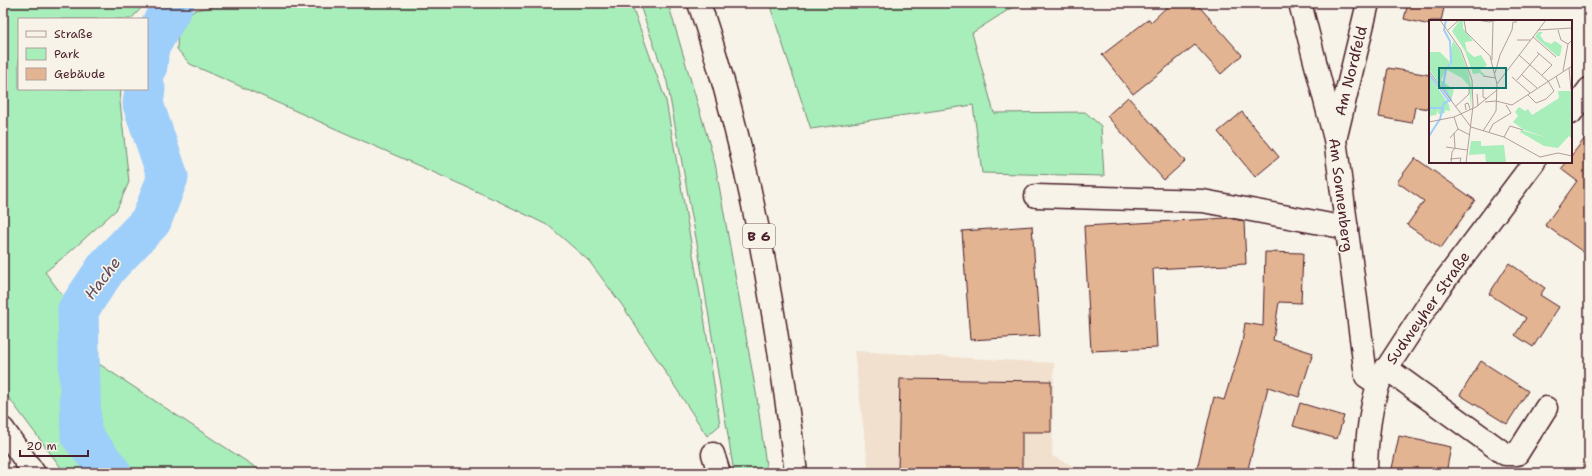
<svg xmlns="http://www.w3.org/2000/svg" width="1592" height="476" viewBox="0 0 1592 476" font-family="'Shantell Sans',sans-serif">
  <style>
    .built { fill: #f1e0ce }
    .green { fill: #a7eeba; stroke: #788672 }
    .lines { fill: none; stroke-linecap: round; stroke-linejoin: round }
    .river { stroke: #9ecefa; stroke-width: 41 }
    .building { fill: #e2b492; stroke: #4a1f2b }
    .minor-casing { stroke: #4a1f2b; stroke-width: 25 }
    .major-casing { stroke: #4a1f2b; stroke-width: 25 }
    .minor { stroke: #f7f3e8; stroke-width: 22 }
    .major { stroke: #f7f3e8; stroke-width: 22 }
    .labels { text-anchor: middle; stroke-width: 3.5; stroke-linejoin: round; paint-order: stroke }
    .shield { fill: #f7f3e8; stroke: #7e5f64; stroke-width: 1 }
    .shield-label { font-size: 14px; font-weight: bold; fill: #4a1f2b }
    .street-label { font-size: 15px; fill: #4a1f2b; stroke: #f7f3e8 }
    .water-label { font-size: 16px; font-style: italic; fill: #5f4b5f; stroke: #f7f3e8 }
    .inset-river { fill: none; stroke: #9ecefa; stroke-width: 2 }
    .inset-road { fill: none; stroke: #b29e9c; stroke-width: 1 }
    .view { fill: #0f766e; fill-opacity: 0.15; stroke: #0f766e; stroke-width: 2 }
    .inset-edge { fill: none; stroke: #4a1f2b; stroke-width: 2 }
  </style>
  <rect width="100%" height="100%" fill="#f7f3e8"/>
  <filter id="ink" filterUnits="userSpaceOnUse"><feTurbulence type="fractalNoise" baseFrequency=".025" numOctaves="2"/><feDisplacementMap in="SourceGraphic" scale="8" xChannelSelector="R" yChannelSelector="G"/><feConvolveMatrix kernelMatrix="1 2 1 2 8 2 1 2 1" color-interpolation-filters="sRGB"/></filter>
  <g filter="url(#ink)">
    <path class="built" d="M854,351L1054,363L1052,456L1088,473H869Z"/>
    <g class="green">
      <path d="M3,3H146L131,19H19V89H121L120,102L129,182L117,209L71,251L45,272L81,320L93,360L264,473H65L3,390Z"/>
      <path d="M234,3H631L666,101L704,317L720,425L707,436L622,305L589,261L549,226L498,201L190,64L177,49L178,25L195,10Z"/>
      <path d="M639,3H668L715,163L757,398L767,473H734L698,249L667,82Z"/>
      <path d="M769,3H1019L972,33L994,113L1085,112L1101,126L1104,176L982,173L973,105L811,129Z"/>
    </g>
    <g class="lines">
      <g class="river">
        <path d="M147,66L149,47L174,3"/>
        <path d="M111,473L81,435L78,310L107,267L151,221L168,177L143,104L145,89"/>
      </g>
    </g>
    <g class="building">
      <path d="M1171,3H1196L1242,55L1221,74L1195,45L1133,94L1102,55L1149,19L1151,22Z"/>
      <path d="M1408,3H1445L1441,21H1430V25L1404,19Z"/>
      <path d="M1388,68L1430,75V109L1415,107L1412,123L1379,117Z"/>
      <path d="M1128,97L1185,161L1164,180L1107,116Z"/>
      <path d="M1242,112L1279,157L1255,177L1218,132Z"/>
      <path d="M1589,133V256L1545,225L1577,181L1561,169L1567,162H1571V156Z"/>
      <path d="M1415,158L1475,200L1441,248L1407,225L1424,201L1397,182Z"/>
      <path d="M1228,218L1244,221L1246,264L1153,269L1157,348L1091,351L1084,226Z"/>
      <path d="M1032,226L1040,336L970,340L962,231Z"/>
      <path d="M1265,252L1303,253L1301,303L1279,302L1273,340L1313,353L1299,397L1268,387L1247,473H1196L1214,397L1224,400L1242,343L1245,323L1263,326Z"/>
      <path d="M1509,263L1545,288L1540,295L1559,307L1533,347L1515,335L1526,318L1489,294Z"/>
      <path d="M1481,361L1528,391L1507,424L1460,395Z"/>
      <path d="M900,379L1051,381V432H1022V473H919V471H898Z"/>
      <path d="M1300,403L1344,416L1337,439L1293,426Z"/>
      <path d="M1399,436L1451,447L1446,473H1391Z"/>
    </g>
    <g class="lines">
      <g class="minor-casing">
        <g id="minor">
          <path d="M1300,3L1335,139L1366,376L1378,384"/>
          <path d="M1571,113L1589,89"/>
          <path d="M1336,136L1368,3"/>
          <path d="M1036,196L1203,201L1347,228"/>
          <path d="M1386,368L1505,454H1517L1546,408"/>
          <path d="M3,429L34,473"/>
          <path d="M713,454L719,473"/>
          <path d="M1366,473C1366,444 1370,400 1383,374L1437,291L1534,162"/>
        </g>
      </g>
      <g class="major-casing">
        <path id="major" d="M699,3C750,155 776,314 796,473"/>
      </g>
      <use href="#minor" class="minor"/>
      <use href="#major" class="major"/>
    </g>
  </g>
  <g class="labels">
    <rect class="shield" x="743" y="224" width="32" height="24" rx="3"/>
    <g class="shield-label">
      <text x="759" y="241">B 6</text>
    </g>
    <g class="street-label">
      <text transform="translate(1351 71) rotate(-76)" y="5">Am Nordfeld</text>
      <text transform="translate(1341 195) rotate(83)" y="5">Am Sonnenberg</text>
      <text transform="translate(1428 308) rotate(-55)" y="5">Sudweyher Straße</text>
    </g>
    <g class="water-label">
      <text transform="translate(102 278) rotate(-53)" y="6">Hache</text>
    </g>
  </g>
  <g transform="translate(1429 20)">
    <rect width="143" height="143" fill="#f7f3e8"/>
    <path d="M31,0H34V8L44,21L36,22L38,31L45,37L52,35L58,45L51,50L57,56L52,55L51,53L44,54L36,31L23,11ZM16,10L31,30L40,55L43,71L42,88L40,66L33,58L18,50L23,44L21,34L24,21ZM109,12H114L111,15L115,21L122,24L126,21L133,26L131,36H128L106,17ZM0,32H11L21,42L12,60L25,70L22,80L0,49ZM0,55L20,85L21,91L16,90V93L9,94V90L7,95L0,96ZM129,71H143V119L140,116L129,128L115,126L91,112L92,110L119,118L95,110L84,102L89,96L86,92L90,87L96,91L99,89L103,95L130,78ZM42,121H52V126L75,125L77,143H57L56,134L40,135Z" fill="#a7eeba"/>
    <path class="inset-river" d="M0,54L20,81M0,88H14M0,116L11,99L15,83L22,80L14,66L17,50L22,43L21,21L15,10L17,0"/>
    <path class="inset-road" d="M11,0L32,30L43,60L44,86L37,143M35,0L37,12L61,36L68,64M48,0L60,2L69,0M19,10L30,0M109,10L143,8M129,10L132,20L139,24M104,17L127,37M88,20H101M108,32L123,45L113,55M90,35L119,61L125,71L117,79L107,83L99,75M63,40L64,2M140,48L142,70M0,51L42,107L75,117L111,137L129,133L143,136M134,51L139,24L143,20M66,53L71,35L83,10L84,2H88M93,55L108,68M54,56L67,58M127,56L131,68M83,57L101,73M88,60L110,34M54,68V77L58,79M48,74L49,86M56,82L67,81L83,85L143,46M26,87L40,74V67M37,90L36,84L39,83L41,89M0,102L25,97L47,87L68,70M29,109L41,115M54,111L67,91L68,64L117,0M60,112L64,104L82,93L77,85M75,117L81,106L94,110M21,118L29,109L25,97M17,127L38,130M21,139L32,138L31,142M22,143L23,132L26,128L25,113"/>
    <path class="view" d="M10,48H77V68H10Z"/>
    <rect width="143" height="143" class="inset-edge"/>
  </g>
  <rect width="1592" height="476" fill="none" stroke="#f7f3e8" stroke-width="16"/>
  <rect x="8" y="8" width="1576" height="460" fill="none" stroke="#4a1f2b" stroke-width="1.5" filter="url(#ink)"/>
  <rect x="18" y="18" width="130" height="72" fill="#f7f3e8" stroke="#b29e9c"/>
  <rect x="26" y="31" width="20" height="6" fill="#f7f3e8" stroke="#b29e9c"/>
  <text x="54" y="38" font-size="12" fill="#4a1f2b">Straße</text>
  <rect x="26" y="48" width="20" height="12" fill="#a7eeba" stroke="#b29e9c"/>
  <text x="54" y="58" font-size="12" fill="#4a1f2b">Park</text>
  <rect x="26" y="68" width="20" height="12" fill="#e2b492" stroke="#b29e9c"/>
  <text x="54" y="78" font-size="12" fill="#4a1f2b">Gebäude</text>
  <path d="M20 450v6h68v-6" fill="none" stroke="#4a1f2b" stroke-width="2"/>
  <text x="26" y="450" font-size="12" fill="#4a1f2b" stroke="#f7f3e8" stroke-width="3" paint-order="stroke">20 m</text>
</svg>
